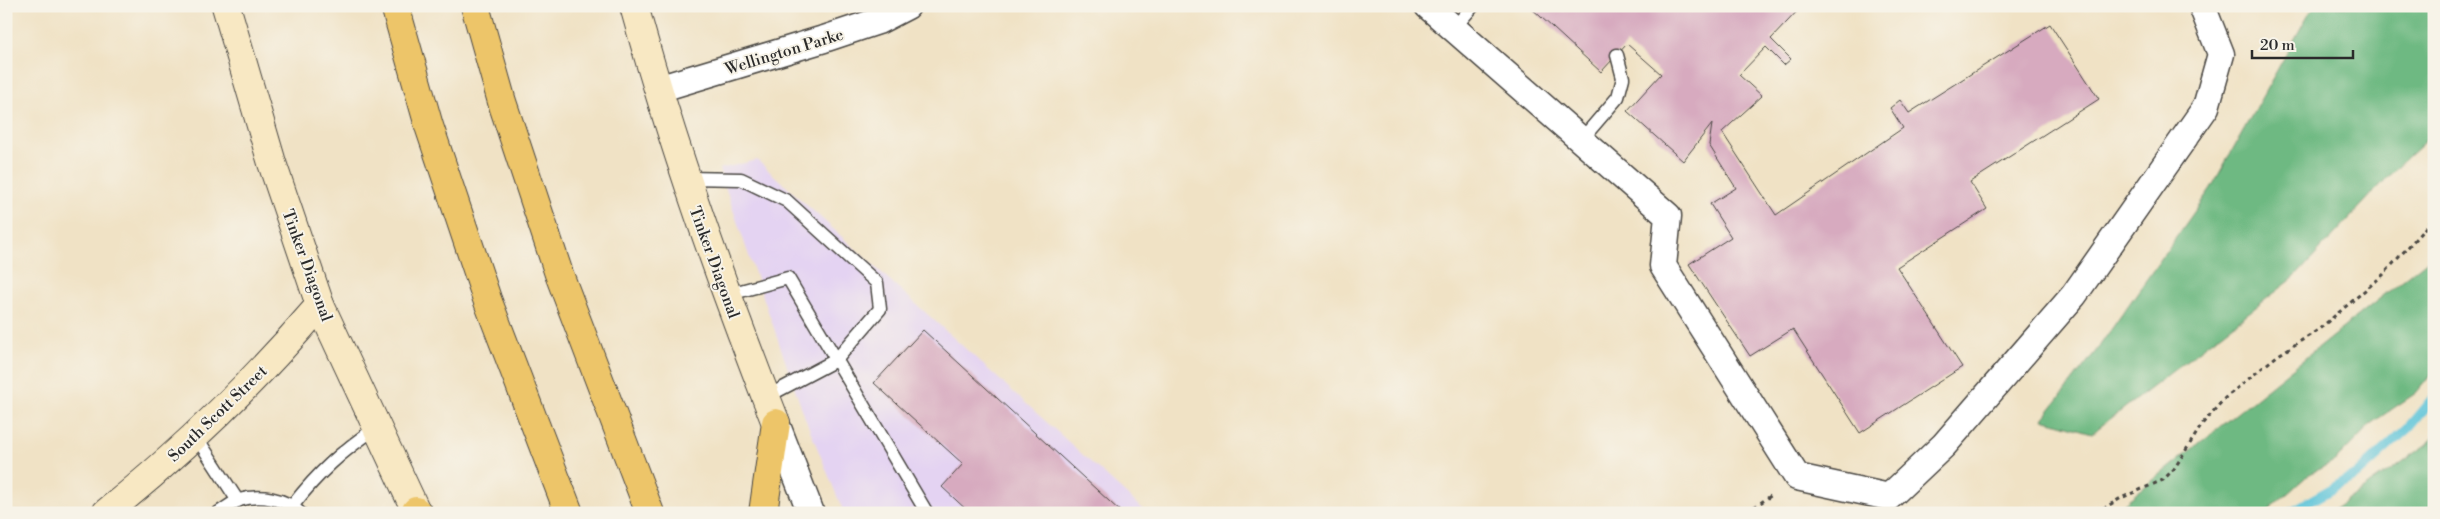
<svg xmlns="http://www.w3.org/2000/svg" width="2440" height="519" viewBox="0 0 2440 519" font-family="'Libre Bodoni',serif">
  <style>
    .built { fill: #e4d3f2 }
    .forest { fill: #6eb982; stroke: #4c7256 }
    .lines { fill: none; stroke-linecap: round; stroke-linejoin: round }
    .stream { stroke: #5dc4d9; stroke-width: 10 }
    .building { fill: #d7aabf }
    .lane-casing { stroke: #494642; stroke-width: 15 }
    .street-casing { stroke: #494642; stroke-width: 29 }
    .secondary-casing { stroke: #494642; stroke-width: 30 }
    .highway-casing { stroke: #494642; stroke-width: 30 }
    .path { stroke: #494642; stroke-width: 3; stroke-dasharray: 4 4; stroke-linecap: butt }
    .lane { stroke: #fff; stroke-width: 12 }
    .street { stroke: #fff; stroke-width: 26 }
    .secondary { stroke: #f8e8c3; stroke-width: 28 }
    .highway { stroke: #edc569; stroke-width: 28 }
    .labels { text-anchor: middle; stroke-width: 4; stroke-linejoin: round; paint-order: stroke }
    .street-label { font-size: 16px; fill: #2b2b2b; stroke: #f7f3e8 }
  </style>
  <rect width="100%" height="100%" fill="#f7f3e8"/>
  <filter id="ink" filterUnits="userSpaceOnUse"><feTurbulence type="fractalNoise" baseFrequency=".02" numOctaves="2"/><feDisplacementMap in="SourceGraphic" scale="10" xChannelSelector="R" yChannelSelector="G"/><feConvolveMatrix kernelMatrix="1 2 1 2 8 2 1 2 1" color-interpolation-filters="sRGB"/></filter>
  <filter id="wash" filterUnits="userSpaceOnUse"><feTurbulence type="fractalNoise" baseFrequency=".0096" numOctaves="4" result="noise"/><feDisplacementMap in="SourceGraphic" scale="20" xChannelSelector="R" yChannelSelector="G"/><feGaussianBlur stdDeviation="1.12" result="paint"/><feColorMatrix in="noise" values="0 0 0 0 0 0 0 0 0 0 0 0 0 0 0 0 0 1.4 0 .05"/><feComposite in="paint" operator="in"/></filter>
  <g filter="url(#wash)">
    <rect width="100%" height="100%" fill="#f0e2c5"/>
    <path class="built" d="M757,160L1147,513H844L805,418L719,169Z"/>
    <g class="forest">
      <path d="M2315,6H2434V133L2398,166L2295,277L2092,433L2043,419L2096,351L2211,188L2308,15Z"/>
      <path d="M2434,255V371L2416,393L2373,422L2336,460L2308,475L2266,513H2112Z"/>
      <path d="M2434,435V504L2424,513H2329L2428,444Z"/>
    </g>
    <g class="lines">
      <path class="stream" d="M2289,513L2356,475L2408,428L2434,397"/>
    </g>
    <g id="blocks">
      <g class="building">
        <path d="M1529,6H1802L1771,39L1791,59L1784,65L1766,47L1739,75L1762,96L1722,132L1776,215L1903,128L1890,108L1900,100L1909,113L2050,24L2099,99L1970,182L1987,209L1897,267L1962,367L1860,433L1793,329L1750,356L1689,264L1731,237L1710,204L1736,188L1709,145L1712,124L1683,161L1627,111L1661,74L1627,44L1601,72Z"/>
        <path d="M923,330L1122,513H970L942,487L963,464L874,383Z"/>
      </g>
    </g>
  </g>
  <g filter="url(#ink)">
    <use href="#blocks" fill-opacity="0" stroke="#494642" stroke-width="1"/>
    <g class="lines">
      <g class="lane-casing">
        <g id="lane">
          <path d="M1454,28L1473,6"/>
          <path d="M1582,139L1618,97L1623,78L1617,55"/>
          <path d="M686,178L741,179L787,201L877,283L880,309L836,360L766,397"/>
          <path d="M726,295L788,278L927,513"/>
          <path d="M195,435L238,501"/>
          <path d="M293,505C318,473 342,451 376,428"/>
          <path d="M218,513C225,509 232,503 239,500C260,494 285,498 300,513"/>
        </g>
      </g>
      <g class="street-casing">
        <g id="street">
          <path d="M1428,6L1668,216L1663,266L1797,477L1889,497L1944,445L2074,295L2206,107L2221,54L2202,6"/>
          <path d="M658,89L824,39L878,21L907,6"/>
          <path d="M776,423L811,513"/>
        </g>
      </g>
      <g class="secondary-casing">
        <g id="secondary">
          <path d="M226,6L272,163L320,305L416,511"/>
          <path d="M634,6C673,148 722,286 776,423"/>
          <path d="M106,513C184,450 255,381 320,305"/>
        </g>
      </g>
      <g class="highway-casing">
        <g id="highway">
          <path d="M395,6L429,126L487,299L569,513"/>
          <path d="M475,6L502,102L559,274L650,513"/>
          <path d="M416,511L418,513"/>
          <path d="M763,513L776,423"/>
        </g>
      </g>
      <g class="path">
        <path d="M1751,513L1750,510L1772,495"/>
        <path d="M2096,513L2121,498L2163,480L2174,469L2203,423L2225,398L2277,356L2318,330L2383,275L2434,218"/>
      </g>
      <use href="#lane" class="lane"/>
      <use href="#street" class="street"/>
      <use href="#secondary" class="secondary"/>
      <use href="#highway" class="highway"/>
    </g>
  </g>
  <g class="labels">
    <g class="street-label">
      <text transform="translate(784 51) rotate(-17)" y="6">Wellington Parke</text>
      <text transform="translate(715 262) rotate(70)" y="6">Tinker Diagonal</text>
      <text transform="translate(308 265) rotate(70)" y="6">Tinker Diagonal</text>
      <text transform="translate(217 413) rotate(-44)" y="6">South Scott Street</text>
    </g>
  </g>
  <rect width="2440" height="519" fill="none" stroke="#f7f3e8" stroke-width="25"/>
  <path d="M2252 50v8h101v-8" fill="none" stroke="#2b2b2b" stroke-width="2.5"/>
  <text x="2260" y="50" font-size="15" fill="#2b2b2b" stroke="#f7f3e8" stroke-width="4" paint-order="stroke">20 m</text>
</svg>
